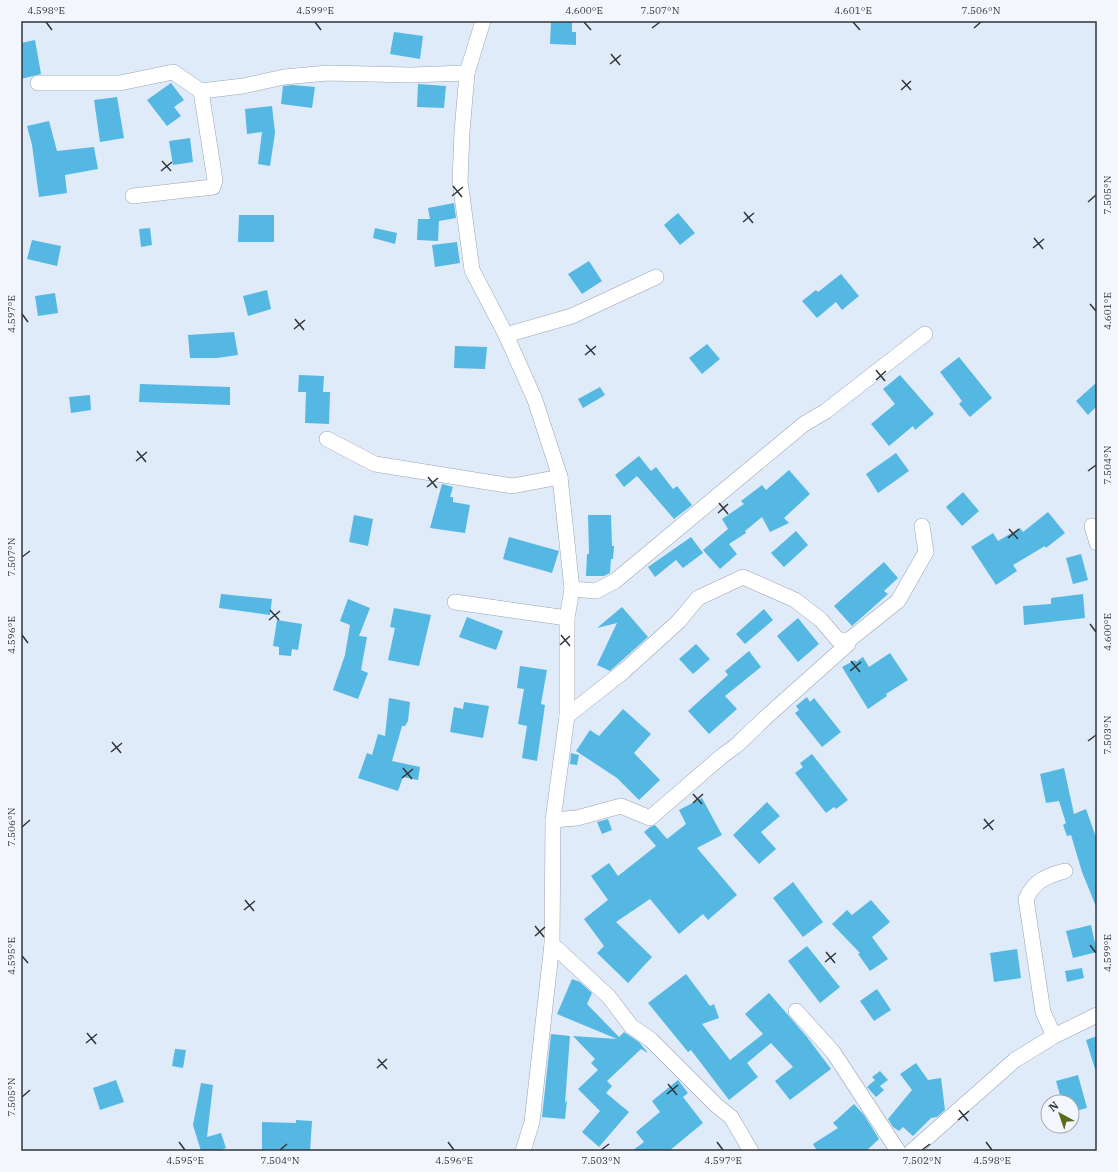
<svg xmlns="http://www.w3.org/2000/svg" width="1118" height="1172" viewBox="0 0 1118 1172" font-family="'IBM Plex Serif',serif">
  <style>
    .building { fill: #54b8e3 }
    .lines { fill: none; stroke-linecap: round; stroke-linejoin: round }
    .street-casing { stroke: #9aa4b1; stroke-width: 16 }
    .street { stroke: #fff; stroke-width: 15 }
    .ticks { fill: none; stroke: #31353b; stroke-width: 1.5 }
    .neatline { fill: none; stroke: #31353b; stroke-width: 1.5 }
    .ticks-label { font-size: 10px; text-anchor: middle; fill: #31353b }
  </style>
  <rect width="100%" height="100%" fill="#e0ebf9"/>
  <g class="building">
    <path d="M551,21H572V32H576V45L550,44Z"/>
    <path d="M394,32L423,36L420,59L390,54Z"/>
    <path d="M35,40L41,74L21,79V43Z"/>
    <path d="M171,83L184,100L174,107L181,116L167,126L147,100Z"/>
    <path d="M418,84L446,86L444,108L417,107Z"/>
    <path d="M293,85L315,87L312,108L281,104L283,86Z"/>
    <path d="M117,97L124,138L100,142L94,100Z"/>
    <path d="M272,106L275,133L270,166L258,164L262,132L247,134L245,109Z"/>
    <path d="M49,121L57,151L94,147L98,169L65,175L67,193L39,197L32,145L27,126Z"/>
    <path d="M190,138L193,162L173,165L169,141Z"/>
    <path d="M454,203L456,218L439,221L438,241L417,240L418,219H430L428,208Z"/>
    <path d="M678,213L695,233L680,245L664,225Z"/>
    <path d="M239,215H274V242H238Z"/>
    <path d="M150,228L152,245L141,247L139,229Z"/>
    <path d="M375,228L397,233L395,244L373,238Z"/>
    <path d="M32,240L61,246L57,266L27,259Z"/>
    <path d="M457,242L460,263L435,267L432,245Z"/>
    <path d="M589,261L602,281L582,294L568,274Z"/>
    <path d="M841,274L859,296L842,310L836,302L817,318L802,301L816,290L818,292Z"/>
    <path d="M267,290L271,309L248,316L243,296Z"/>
    <path d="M55,293L58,313L38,316L35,296Z"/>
    <path d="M234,332L238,355L217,358H190L188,335Z"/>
    <path d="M707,344L720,359L702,374L689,358Z"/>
    <path d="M455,346L487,347L485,369L454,368Z"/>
    <path d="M959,357L992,398L970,417L959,404L962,401L940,372Z"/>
    <path d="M299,375L324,376L323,392H330L329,424L305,423L306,392H298Z"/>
    <path d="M900,375L934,414L915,430L913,426L889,446L871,424L895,404L883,389Z"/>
    <path d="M1097,382V406L1088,415L1076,401Z"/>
    <path d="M140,384L230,387V405L139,402Z"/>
    <path d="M600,387L605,395L583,408L578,399Z"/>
    <path d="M90,395L91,410L71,413L69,397Z"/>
    <path d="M896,453L909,471L878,493L866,474Z"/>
    <path d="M639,456L651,471L656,467L673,489L677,486L692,505L674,519L637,476L624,487L615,475Z"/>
    <path d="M789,470L810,494L784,518L789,523L770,532L762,517L745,531L746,533L729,544L737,554L720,569L703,550L728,529L722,519L744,504L741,501L762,485L766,490Z"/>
    <path d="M442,484L453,487L450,497H453V502L470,505L465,533L430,528Z"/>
    <path d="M963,492L979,511L962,526L946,507Z"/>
    <path d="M1048,512L1065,533L1046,548L1045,546L1013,565L1017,571L996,585L971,547L993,533L998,541L1020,528L1023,532Z"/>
    <path d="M354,515L373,519L368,546L349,542Z"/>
    <path d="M588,515H611L612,546H614L613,559H611L610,573L604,576H586L587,554H589Z"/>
    <path d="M796,531L808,545L784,567L771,553Z"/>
    <path d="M509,537L559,551L552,573L503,559Z"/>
    <path d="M691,537L703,553L683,568L676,560L655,577L648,567Z"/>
    <path d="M1081,554L1088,580L1073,584L1066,558Z"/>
    <path d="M884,562L898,578L884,591L888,594L852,626L834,606Z"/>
    <path d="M221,594L272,599L270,615L219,608Z"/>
    <path d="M1083,594L1085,618L1024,625L1023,606L1051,604V598Z"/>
    <path d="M348,599L370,608L359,636L367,637L361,670L368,673L358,699L333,690L345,655L350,625L340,621Z"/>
    <path d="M622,607L648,637L610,671L597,665L617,623L597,628Z"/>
    <path d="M394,608L431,615L419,666L388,660L395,628L390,627Z"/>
    <path d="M764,609L773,620L745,644L736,634Z"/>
    <path d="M467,617L503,631L496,650L459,637Z"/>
    <path d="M798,618L819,644L798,662L777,636Z"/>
    <path d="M277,620L302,624L298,650L292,649L291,656L279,655V647L273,646Z"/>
    <path d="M696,644L710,659L693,674L679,659Z"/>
    <path d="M749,651L761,667L725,696L737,709L709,734L688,711L728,675L725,671Z"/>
    <path d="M890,653L908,680L886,694L887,696L868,709L842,667L855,660L856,662L863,657L869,667Z"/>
    <path d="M520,666L547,670L541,704L545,705L537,761L522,758L527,726L518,724L524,689L517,688Z"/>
    <path d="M807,697L810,702L814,698L841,732L822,747L795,713L799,710L796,706Z"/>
    <path d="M389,698L410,702L408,721L405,726H402L392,761L420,767L418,780L403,777L398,791L358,778L367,753L372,755L378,734L385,736Z"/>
    <path d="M464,702L489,706L483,738L450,732L454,707L463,709Z"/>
    <path d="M623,709L651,734L634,753L660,780L639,800L617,778L576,751L590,730L599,736Z"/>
    <path d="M571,753L579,755L577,765L570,764Z"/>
    <path d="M812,754L848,800L836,809L834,807L826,813L795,773L803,767L800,763Z"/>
    <path d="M1064,768L1074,814L1086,809L1097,840V909L1082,872L1071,835L1067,836L1063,825L1066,823L1059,801L1046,803L1040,774Z"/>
    <path d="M702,798L722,835L697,848L737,895L708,920L703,914L679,934L650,899L616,922L652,957L628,983L597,953L604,946L584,919L608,900L591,876L609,863L618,876L656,846L644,832L650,827L655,825L667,839L686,824L679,810Z"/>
    <path d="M767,802L780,816L761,832L776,849L759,864L733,835Z"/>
    <path d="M608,819L612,830L602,834L597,822Z"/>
    <path d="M793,882L823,922L803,937L773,898Z"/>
    <path d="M871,900L890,922L872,937L888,959L870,971L858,954L860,953L832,924L847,910L852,915Z"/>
    <path d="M1091,925L1097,952L1073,958L1066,931Z"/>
    <path d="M807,946L840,987L820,1003L788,961Z"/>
    <path d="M1017,949L1021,978L994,982L990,953Z"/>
    <path d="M1082,968L1084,978L1067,982L1065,971Z"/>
    <path d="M686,974L710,1006L714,1004L719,1018L702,1024L730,1060L763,1034L745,1014L769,993L807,1037L831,1069L790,1100L775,1081L793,1067L771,1043L747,1063L758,1077L729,1100L691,1050L688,1052L648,1003Z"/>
    <path d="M572,979L580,982L592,993L587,1004L619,1037L624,1032L639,1042L648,1053L641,1049L607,1081L612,1086L606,1093L629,1112L599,1147L582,1132L600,1111L578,1089L598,1070L591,1063L595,1059L573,1036L617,1039L557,1014Z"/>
    <path d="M877,989L891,1010L874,1021L860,1001Z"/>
    <path d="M551,1034L570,1036L565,1103L567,1100L565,1119L542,1117Z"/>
    <path d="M1097,1036V1069H1095L1086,1040Z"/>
    <path d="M175,1049L186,1050L183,1068L172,1066Z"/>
    <path d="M916,1063L928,1080L941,1078L945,1110L937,1117L931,1118L913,1136L903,1127L899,1131L893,1127L888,1119L912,1090L900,1074Z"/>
    <path d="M880,1071L888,1080L880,1086L884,1090L876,1097L867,1087L875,1080L872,1077Z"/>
    <path d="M1078,1075L1087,1108L1072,1112V1102H1062L1056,1081Z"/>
    <path d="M116,1080L124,1102L100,1110L93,1088Z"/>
    <path d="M678,1080L688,1093L683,1097L703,1123L669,1151H632L644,1142L636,1132L660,1112L652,1101Z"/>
    <path d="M201,1083L213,1085L207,1137L221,1133L226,1148L218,1151H201L193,1125Z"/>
    <path d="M854,1104L864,1115L879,1139L866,1151H817L813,1144L838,1128L833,1123Z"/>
    <path d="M296,1120L312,1121L310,1151H262V1122L296,1123Z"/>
  </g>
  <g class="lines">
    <g class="street-casing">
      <g id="street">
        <path d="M483,21L467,73L462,132L460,181L472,270L506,335L535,400L560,477L572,589L567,618V716L553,820L552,944L532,1122L523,1151"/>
        <path d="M38,83H120L173,72L201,91L215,180L213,187L133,196"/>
        <path d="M201,91L243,86L284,77L328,73L410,75L467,73"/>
        <path d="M506,335L572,316L656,277"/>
        <path d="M327,439L375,464L512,486L560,477"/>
        <path d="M1092,526L1097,543"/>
        <path d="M572,589L596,591L615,581L804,424L826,411L925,334"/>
        <path d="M455,602L567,618"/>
        <path d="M567,716L624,671L679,621L698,598L743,577L795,600L821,620L838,640H849L898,601L926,552L922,526"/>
        <path d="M553,820L577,818L621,806L650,818L722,756L737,745L765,718L848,644L849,640"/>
        <path d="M552,944L609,997L631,1026L651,1040L716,1105L731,1117L751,1151"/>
        <path d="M796,1011L833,1052L898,1151"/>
        <path d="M1054,1036L1043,1012L1026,899C1034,881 1046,876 1065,871"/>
        <path d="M912,1151L1015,1060L1054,1036L1097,1015"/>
      </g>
    </g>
    <use href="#street" class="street"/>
  </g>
  <path class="ticks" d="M46,22L52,30M315,22L321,30M584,22L591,30M853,22L860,30M652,28L660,22M974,28L981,22M611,54L620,65M610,64L621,55M902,80L911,90M901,90L911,81M162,161L171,171M161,171L172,162M453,186L462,197M452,196L463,187M1088,202L1096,195M744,212L753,223M743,222L754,213M1034,238L1043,249M1033,248L1044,239M1090,304L1096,311M22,314L28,322M295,319L304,330M294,329L305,320M586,345L595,355M585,355L596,346M876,370L885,381M876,380L886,371M137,451L146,462M136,461L147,452M1088,471L1096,465M428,477L437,488M427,487L438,478M719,503L728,514M718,513L728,504M1009,529L1018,539M1008,538L1019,529M22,557L30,551M270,610L279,620M269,620L280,611M1090,624L1096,632M22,635L28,643M561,635L570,646M560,645L570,636M851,661L860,672M850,671L861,662M1088,741L1096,735M112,742L121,753M111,752L122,743M403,768L412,779M402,778L413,769M693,794L702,804M693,803L703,794M984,819L993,830M22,827L30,820M983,829L994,820M245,900L254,911M244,910L255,901M535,926L544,937M535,936L545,927M1090,945L1096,953M826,952L835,963M22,956L28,963M825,962L836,953M87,1033L96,1044M86,1043L97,1034M378,1059L387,1069M377,1068L387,1059M668,1084L677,1095M667,1094L678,1085M22,1097L30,1090M959,1110L968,1121M958,1120L969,1111M179,1142L185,1150M448,1142L454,1150M717,1142L723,1150M986,1142L992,1150M280,1150L287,1144M601,1150L609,1144M922,1150L930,1144"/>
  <rect width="1118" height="1172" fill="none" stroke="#f3f7fd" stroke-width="44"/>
  <g transform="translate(1060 1114) rotate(320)"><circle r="19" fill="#f3f7fd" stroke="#a5a9af"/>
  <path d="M0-3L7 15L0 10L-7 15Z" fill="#596c1a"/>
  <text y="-6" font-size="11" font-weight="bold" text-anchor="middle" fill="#31353b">N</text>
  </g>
  <rect x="22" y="22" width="1074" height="1128" class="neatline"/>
  <g class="ticks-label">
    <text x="46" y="14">4.598°E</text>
    <text x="315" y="14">4.599°E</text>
    <text x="584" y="14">4.600°E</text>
    <text x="660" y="14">7.507°N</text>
    <text x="853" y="14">4.601°E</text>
    <text x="981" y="14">7.506°N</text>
    <text transform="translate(1107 195) rotate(-90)" y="4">7.505°N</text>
    <text transform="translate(1107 311) rotate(-90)" y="4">4.601°E</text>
    <text transform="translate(11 314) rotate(-90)" y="4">4.597°E</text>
    <text transform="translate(1107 465) rotate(-90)" y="4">7.504°N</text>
    <text transform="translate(11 557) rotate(-90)" y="4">7.507°N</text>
    <text transform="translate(1107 632) rotate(-90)" y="4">4.600°E</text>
    <text transform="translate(11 635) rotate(-90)" y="4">4.596°E</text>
    <text transform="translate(1107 735) rotate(-90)" y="4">7.503°N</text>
    <text transform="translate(11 827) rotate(-90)" y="4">7.506°N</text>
    <text transform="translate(1107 953) rotate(-90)" y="4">4.599°E</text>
    <text transform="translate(11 956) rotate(-90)" y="4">4.595°E</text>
    <text transform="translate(11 1097) rotate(-90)" y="4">7.505°N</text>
    <text x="185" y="1164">4.595°E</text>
    <text x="280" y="1164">7.504°N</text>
    <text x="454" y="1164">4.596°E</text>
    <text x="601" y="1164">7.503°N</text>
    <text x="723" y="1164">4.597°E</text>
    <text x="922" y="1164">7.502°N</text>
    <text x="992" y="1164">4.598°E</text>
  </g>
</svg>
